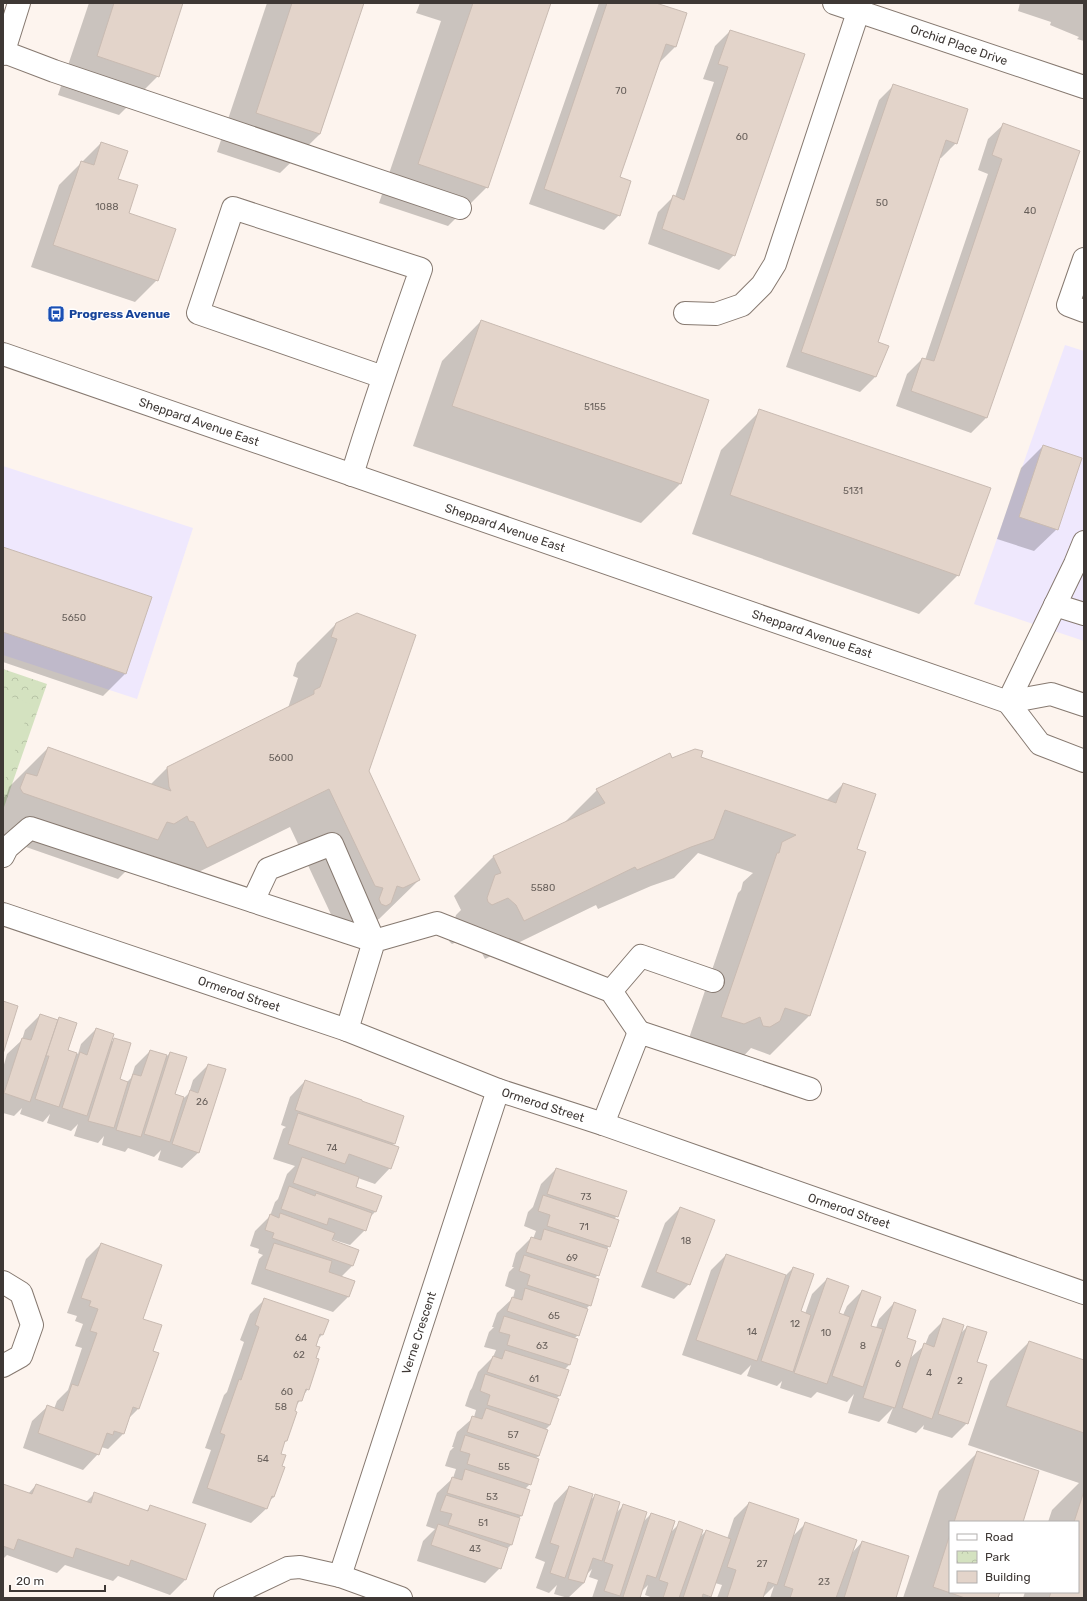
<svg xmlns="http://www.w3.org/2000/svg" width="1087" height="1601" viewBox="0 0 1087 1601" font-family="Rubik,sans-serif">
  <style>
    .commercial { fill: #efe8fd }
    .park { fill: url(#park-crowns) }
    .garden { fill: #d4e2c0 }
    .shadow { fill: #0003 }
    .building { fill: #e3d4ca; stroke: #c9bbb2 }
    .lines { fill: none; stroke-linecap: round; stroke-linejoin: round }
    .minor-casing { stroke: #867970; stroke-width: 24 }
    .major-casing { stroke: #867970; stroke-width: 24 }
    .minor { stroke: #fff; stroke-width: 22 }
    .major { stroke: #fff; stroke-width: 22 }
    .labels { text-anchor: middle; stroke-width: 3; stroke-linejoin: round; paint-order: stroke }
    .number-label { font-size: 10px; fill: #675f5a }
    .street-label { font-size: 12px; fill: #3e3835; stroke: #fff }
    .transit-label { font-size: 12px; font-weight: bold; fill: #164399; stroke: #fff; text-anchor: start }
  </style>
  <defs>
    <pattern id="park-crowns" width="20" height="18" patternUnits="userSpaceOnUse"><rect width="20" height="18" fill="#d4e2c0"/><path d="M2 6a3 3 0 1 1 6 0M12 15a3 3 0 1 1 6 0" fill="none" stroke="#b7c3a6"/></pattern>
  </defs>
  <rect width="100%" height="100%" fill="#fdf4ee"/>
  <g class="commercial">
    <path d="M1065,345L1084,351V641L974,604Z"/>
    <path d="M3,466L193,528L137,699L3,655Z"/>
  </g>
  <path class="park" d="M3,669L47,684L3,810Z"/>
  <path class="garden" d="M3,694L31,704L3,786Z"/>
  <g class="shadow">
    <path d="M89,3H182L158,76L119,115L58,95Z"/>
    <path d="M267,3H363L320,134L280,173L217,152Z"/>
    <path d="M420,3H549L487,187L448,226L379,203L441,21L416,13Z"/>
    <path d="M599,3H653L676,46L660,62L659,61L619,178V215L604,230L529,204Z"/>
    <path d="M1020,3H1084V41L1077,39L1079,37L1050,25L1051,22L1018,11Z"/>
    <path d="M730,31L734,255L719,270L648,244L658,212L673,197H675L714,82L703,79L715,46Z"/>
    <path d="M894,85L956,143L941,158H939L877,343L887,346L875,377L860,392L786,367L879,100Z"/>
    <path d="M1004,124L1078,151L986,418L971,433L896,406L907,374L922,359L925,360L988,174L978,170L988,139Z"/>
    <path d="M101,143L117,179L127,214L157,280L135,302L31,267L59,185Z"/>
    <path d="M481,321L708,401L680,484L641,523L413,446L442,361Z"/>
    <path d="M760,411L958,575L919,614L692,534L721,450Z"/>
    <path d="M1043,446L1057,529L1034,551L997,539L1021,468Z"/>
    <path d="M3,548L125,674L103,696L3,662Z"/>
    <path d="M336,624L368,771L419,880L379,919L368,924L351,942L346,944L342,943L336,925L290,827L168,887L155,861L150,860L147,854L135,862L118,879L3,839V798L7,794L9,787L48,748L150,785L167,768L288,708L298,678L293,676L297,663Z"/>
    <path d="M700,757L826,801L843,784L856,850L809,1016L770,1055L751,1048L740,1060L683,1056L738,893L741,890L743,882L753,873L698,853L674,878L651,886L598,909L596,905L485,959L477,944L468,937L452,944L449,941V938L456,915L461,910L454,896L493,857L563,824L597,790L672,759Z"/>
    <path d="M40,1015L58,1021L60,1018L67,1050L78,1054L81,1044L96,1029L109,1044L115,1039L118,1080L126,1083L131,1078L135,1066L150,1051L167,1056L170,1053L173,1095L184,1098L189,1093L193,1080L208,1065L224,1070L198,1153L182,1168L158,1160L161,1150L154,1157L128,1148L125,1152L102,1145L104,1136L98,1143L74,1136L78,1124L71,1131L47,1123L50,1114L43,1122L20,1114L22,1108L14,1116L3,1113V1068L7,1054L22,1040L25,1030Z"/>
    <path d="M305,1081L403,1117L394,1144L392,1146L390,1168L375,1184L358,1178L355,1187L375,1212L369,1218L365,1230L350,1245L331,1239V1241L357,1251L352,1266L341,1277L348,1297L333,1312L251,1284L259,1259L263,1255L258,1253L259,1249L250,1246L255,1231L270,1216L275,1202L278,1199L287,1174L295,1166L273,1159L283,1129L286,1127L281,1125L290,1097Z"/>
    <path d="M556,1169L617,1216L614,1219L609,1246L606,1250L598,1275L595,1278L590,1305L586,1309L578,1335L574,1339L577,1340L569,1365L564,1370L560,1395L556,1399L550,1425L545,1430L539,1456L535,1459L530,1484L525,1489L529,1490L521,1516L518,1519H519L511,1545L507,1549L500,1568L485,1583L417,1561L423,1541L435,1529L426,1526L437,1493L453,1478L456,1469L445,1466L450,1451L454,1447H452L457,1432L474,1417L476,1410L465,1406L470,1391L472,1388L478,1372L493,1357L496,1350L484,1347L489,1332L494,1327H492L497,1313L513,1298L515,1290L505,1286L509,1272L514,1267H512L516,1253L531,1238L533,1239L536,1231L524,1226L528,1212L533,1207L541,1184Z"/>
    <path d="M680,1208L689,1284L674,1299L641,1287L665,1223Z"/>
    <path d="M101,1244L142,1319L151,1352L138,1409L128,1419L123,1434L108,1449L101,1447L98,1454L83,1470L23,1448L32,1421L48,1406L54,1409L57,1401L68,1390L82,1348L75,1346L83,1324L75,1321L77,1316L67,1313L86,1259Z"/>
    <path d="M726,1255L786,1275L793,1268L800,1312L805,1314L812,1294L827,1279L838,1313L843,1315L847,1306L862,1291L870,1326L876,1328L879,1319L894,1303L906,1339L909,1359L925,1345L929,1335L944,1320L959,1335L967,1327L976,1363L967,1423L952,1438L923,1429L924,1425L916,1433L887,1423L893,1408L879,1422L848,1413L854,1394L847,1402L817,1392L811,1398L780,1388L782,1381L777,1386L747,1376L751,1365L741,1375L682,1355L711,1270Z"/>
    <path d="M265,1299L322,1335L317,1340L315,1346V1359L308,1389L296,1406L286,1441L283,1444L280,1454V1467L283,1468L274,1497L269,1501L267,1508L251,1523L192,1503L211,1450L205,1448L224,1395L227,1392L244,1342L240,1340L250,1314Z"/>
    <path d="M1029,1342L1084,1361V1598H1023L1025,1592H1078V1522H1048L1052,1510L1079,1483L968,1445L990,1381Z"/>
    <path d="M978,1452L1022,1522H950V1592H999L997,1598H903L939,1491Z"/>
    <path d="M3,1485L28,1494L36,1485L86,1502L95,1493L146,1511L151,1506L185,1580L170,1595L118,1576L113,1581L65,1565L57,1573L7,1555L3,1559Z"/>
    <path d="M569,1487L589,1501L596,1495L616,1513L624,1505L643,1522L651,1514L671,1532L680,1523L698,1539L706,1531L727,1539L734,1518L749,1503L792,1537L806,1523L851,1554L862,1542L895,1598H770L774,1586L762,1598H717L722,1585L715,1583L708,1598H653L645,1595L648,1585L641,1592L639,1598H592L598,1580L589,1577L592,1569L586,1575L584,1583L568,1598L554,1594L557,1585L549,1593L536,1588L545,1562L535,1558L554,1503Z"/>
  </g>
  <g class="building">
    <path d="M114,3H183L159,77L97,56Z"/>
    <path d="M292,3H364L320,134L256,113Z"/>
    <path d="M473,3H551L488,188L418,164Z"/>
    <path d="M607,3H656L687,13L676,47L666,44L620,177L631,181L620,216L544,189Z"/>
    <path d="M730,30L805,54L735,256L662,229L673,195L684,200L728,67L718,64Z"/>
    <path d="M893,84L968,109L957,144L946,140L878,342L889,346L876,377L801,352Z"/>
    <path d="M1003,123L1080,151L987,418L911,391L922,358L934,361L1002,159L992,155Z"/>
    <path d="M101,142L128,151L118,179L138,185L129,213L176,229L158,281L53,245L81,161L94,165Z"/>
    <path d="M481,320L709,400L681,484L452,406Z"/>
    <path d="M759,409L991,488L959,576L730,495Z"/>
    <path d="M1043,445L1082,458L1058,530L1019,517Z"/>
    <path d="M3,547L152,597L126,674L3,632Z"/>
    <path d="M357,613L416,635L369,771L420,880L403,888L397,886L391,903L386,906L381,904L379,899L383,888L375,886L329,789L207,848L194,822L189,821L187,816L174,824L167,822L158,840L23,793L20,788L26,773L37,776L48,747L171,791L169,787L167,767L314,694V690L320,687L337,639L331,637L336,623Z"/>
    <path d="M695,749L703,751L701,757L836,803L843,783L876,794L857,849L866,852L810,1016L785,1008L780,1021L770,1027L763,1026L760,1017L744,1024L721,1017L777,853H779L782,842L796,835L725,810L714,839L691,847L637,870L635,867L524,921L516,905L508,898L492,905L488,902L487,898L495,875L501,873L493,856L605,803L596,789L670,753L672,758Z"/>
    <path d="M3,1001L18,1006L3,1054Z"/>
    <path d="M40,1014L58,1020L30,1102L4,1093L22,1038L31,1040Z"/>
    <path d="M59,1017L77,1023L68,1050L77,1053L59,1107L35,1099L49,1056H46Z"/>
    <path d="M96,1028L114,1034L87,1116L62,1108L80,1052L87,1055Z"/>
    <path d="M114,1038L131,1043L120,1079L128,1082L114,1128L88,1121Z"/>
    <path d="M150,1050L167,1055L141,1137L116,1130L133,1074L141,1076Z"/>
    <path d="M170,1052L187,1057L175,1094L184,1097L170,1142L144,1134Z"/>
    <path d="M208,1064L226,1069L199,1153L172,1144L190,1090L198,1093Z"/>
    <path d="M305,1080L362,1100V1101L404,1116L395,1144L295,1110Z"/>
    <path d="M298,1113L399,1147L391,1169L349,1154L345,1164L288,1144Z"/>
    <path d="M302,1157L359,1177L356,1187L382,1196L376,1212L293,1183Z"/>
    <path d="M556,1168L627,1191L618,1217L547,1194Z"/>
    <path d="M289,1186L315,1196L316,1193L372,1213L366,1231L329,1218L327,1225L281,1209Z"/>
    <path d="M543,1195L619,1220L610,1247L547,1226L550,1215L538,1211Z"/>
    <path d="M680,1207L715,1220L690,1285L656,1272Z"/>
    <path d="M280,1213L335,1233L332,1240L359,1250L353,1266L272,1238L274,1233L265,1230L270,1214L279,1218Z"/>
    <path d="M544,1229L608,1249L599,1276L526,1252L531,1237L541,1240Z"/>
    <path d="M101,1243L162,1265L143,1319L162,1325L153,1351L159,1353L139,1409L133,1407L124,1434L114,1431L113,1435L107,1433L99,1455L38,1433L47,1405L63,1411L72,1384L78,1386L97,1333L90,1331L98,1309L89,1306L91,1301L81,1298Z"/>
    <path d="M274,1243L332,1261L329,1272L355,1281L349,1297L265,1269Z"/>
    <path d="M726,1254L786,1275L757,1361L696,1340Z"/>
    <path d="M524,1255L599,1279L591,1306L527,1285L530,1275L519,1271Z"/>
    <path d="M793,1267L814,1274L801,1311L811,1315L793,1372L761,1361Z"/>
    <path d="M827,1278L849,1286L839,1313L850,1317L827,1384L794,1373Z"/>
    <path d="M525,1288L588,1309L579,1336L507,1311L512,1297L522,1300Z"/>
    <path d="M862,1290L881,1297L871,1326L883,1329L863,1387L832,1376Z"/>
    <path d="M264,1298L329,1320L323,1335L320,1334L316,1346L320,1347L316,1358L319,1359L309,1390L306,1389L302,1401H298L295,1411L297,1412L287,1441H285L281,1454L286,1455L282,1466L285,1467L274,1497L272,1496L267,1509L207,1488L225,1435L220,1433L239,1379L241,1380L259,1327L255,1325Z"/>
    <path d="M894,1302L916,1310L907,1338L916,1341L895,1408L863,1398Z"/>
    <path d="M504,1316L578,1339L570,1365L507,1345L510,1335L499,1332Z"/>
    <path d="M943,1318L964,1325L932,1419L902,1408L924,1343L934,1347Z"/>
    <path d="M967,1326L987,1332L977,1362L987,1365L968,1424L938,1414Z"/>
    <path d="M1029,1341L1084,1360V1433L1006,1406Z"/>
    <path d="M505,1350L569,1370L560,1396L487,1372L493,1356L502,1359Z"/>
    <path d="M485,1374L559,1399L550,1425L487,1405L490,1395L480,1391Z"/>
    <path d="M486,1408L548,1430L539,1456L467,1432L472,1416L482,1419Z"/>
    <path d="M465,1435L539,1459L531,1485L467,1464L470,1454L460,1451Z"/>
    <path d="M977,1451L1039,1471L1023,1522H954Z"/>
    <path d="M465,1469L530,1490L522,1516L447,1493L452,1477L462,1480Z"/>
    <path d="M3,1484L32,1494L36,1484L91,1503L94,1492L148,1511L150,1505L206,1524L186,1580L131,1560L129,1566L76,1548L73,1558L18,1539L14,1550L3,1546Z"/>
    <path d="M569,1486L593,1494L565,1578L550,1573L559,1546L550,1543Z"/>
    <path d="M1084,1491V1598H1049L1051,1592H1078V1522H1074Z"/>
    <path d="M595,1494L620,1502L602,1561L593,1558L584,1583L568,1579Z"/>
    <path d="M446,1495L520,1518L512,1545L448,1525L452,1514L440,1511Z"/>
    <path d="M749,1502L799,1519L777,1585L768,1582L763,1598H727L736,1570L727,1567Z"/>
    <path d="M623,1504L647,1512L620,1596L604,1591L613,1565L604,1562Z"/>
    <path d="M651,1513L675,1521L656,1578L647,1575L640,1598H626L623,1597Z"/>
    <path d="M679,1521L703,1530L679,1598H663L668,1583L659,1580Z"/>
    <path d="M805,1522L857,1540L836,1598H790L793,1589L784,1586Z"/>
    <path d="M438,1524L508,1548L501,1569L431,1545Z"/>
    <path d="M706,1530L731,1539L711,1597L703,1594L702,1598H683Z"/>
    <path d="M950,1534V1592H1000L998,1598H965L933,1587Z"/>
    <path d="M862,1541L909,1556L896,1598H844Z"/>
  </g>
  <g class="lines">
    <g class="minor-casing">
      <g id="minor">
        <path d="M834,3L1084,87"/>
        <path d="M4,52L54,71L460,208"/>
        <path d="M1084,259L1068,305L1084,311"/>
        <path d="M685,313L716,314L742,305L762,285L775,264L861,3"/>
        <path d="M352,475C373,406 397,337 421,269L233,208L198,313L383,377"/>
        <path d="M1055,605L1084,614"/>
        <path d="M1008,702L1075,564L1084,542"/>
        <path d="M3,856L7,848L30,828L374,941"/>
        <path d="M253,901L268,869L332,844L374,941"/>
        <path d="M3,914L347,1030L498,1090L603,1124L1084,1293"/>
        <path d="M611,991L641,956L713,981"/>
        <path d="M347,1030L374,941L437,923L611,991L639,1032"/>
        <path d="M603,1124L639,1032L810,1089"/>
        <path d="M3,1282L21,1293L32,1325L21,1356L3,1366"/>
        <path d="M340,1576L498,1090"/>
        <path d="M225,1598L288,1568L300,1567L340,1576L401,1598"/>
      </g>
    </g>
    <g class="major-casing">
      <g id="major">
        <path d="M3,54L19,3"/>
        <path d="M3,354L1008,702L1051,694L1084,705"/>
        <path d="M1008,702L1040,744L1084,761"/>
      </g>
    </g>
    <use href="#minor" class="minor"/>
    <use href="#major" class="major"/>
  </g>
  <defs>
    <g id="bus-square" transform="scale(0.9)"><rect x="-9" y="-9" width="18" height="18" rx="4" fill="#1a4fb4" stroke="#fff"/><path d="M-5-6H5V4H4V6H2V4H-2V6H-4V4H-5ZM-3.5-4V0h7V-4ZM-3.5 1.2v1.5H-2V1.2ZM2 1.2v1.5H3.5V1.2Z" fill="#fff"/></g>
  </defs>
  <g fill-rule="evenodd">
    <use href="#bus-square" x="56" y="314"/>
  </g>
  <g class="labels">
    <g class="number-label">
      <text x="621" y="94">70</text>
      <text x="742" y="140">60</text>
      <text x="882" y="206">50</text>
      <text x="107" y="210">1088</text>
      <text x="1030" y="214">40</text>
      <text x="595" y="410">5155</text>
      <text x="853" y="494">5131</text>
      <text x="74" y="621">5650</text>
      <text x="281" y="761">5600</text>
      <text x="543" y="891">5580</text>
      <text x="202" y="1105">26</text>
      <text x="332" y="1151">74</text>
      <text x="586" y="1200">73</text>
      <text x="584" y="1230">71</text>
      <text x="686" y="1244">18</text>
      <text x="572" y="1261">69</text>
      <text x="554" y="1319">65</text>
      <text x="795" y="1327">12</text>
      <text x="752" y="1335">14</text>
      <text x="826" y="1336">10</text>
      <text x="301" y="1341">64</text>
      <text x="542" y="1349">63</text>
      <text x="863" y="1349">8</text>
      <text x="299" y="1358">62</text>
      <text x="898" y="1367">6</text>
      <text x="929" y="1376">4</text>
      <text x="534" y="1382">61</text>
      <text x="960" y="1384">2</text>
      <text x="287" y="1395">60</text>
      <text x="281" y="1410">58</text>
      <text x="513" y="1438">57</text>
      <text x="263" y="1462">54</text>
      <text x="504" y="1470">55</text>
      <text x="492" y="1500">53</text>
      <text x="483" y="1526">51</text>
      <text x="475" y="1552">43</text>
      <text x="762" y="1567">27</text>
      <text x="824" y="1585">23</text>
    </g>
    <g class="street-label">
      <text transform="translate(959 45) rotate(19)" y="4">Orchid Place Drive</text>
      <text transform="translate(199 422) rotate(19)" y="4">Sheppard Avenue East</text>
      <text transform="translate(505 528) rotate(19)" y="4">Sheppard Avenue East</text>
      <text transform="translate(812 634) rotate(19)" y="4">Sheppard Avenue East</text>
      <text transform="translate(239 994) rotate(19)" y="4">Ormerod Street</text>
      <text transform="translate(543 1105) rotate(18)" y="4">Ormerod Street</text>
      <text transform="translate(849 1211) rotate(19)" y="4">Ormerod Street</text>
      <text transform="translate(419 1333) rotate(-72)" y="4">Verne Crescent</text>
    </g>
    <g class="transit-label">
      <text x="69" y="318">Progress Avenue</text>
    </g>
  </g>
  <rect width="1087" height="1601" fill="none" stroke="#3e3835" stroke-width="8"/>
  <rect x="949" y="1521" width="130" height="72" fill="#ffffff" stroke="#b2afae"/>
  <rect x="957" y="1534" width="20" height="6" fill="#ffffff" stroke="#b2afae"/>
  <text x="985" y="1541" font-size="12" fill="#3e3835">Road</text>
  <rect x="957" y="1551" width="20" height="12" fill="url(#park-crowns)" stroke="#b2afae"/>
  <text x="985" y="1561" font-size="12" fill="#3e3835">Park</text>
  <rect x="957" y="1571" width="20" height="12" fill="#e3d4ca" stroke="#b2afae"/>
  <text x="985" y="1581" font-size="12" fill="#3e3835">Building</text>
  <path d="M10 1585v6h95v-6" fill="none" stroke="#3e3835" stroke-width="2"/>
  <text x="16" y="1585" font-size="12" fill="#3e3835" stroke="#ffffff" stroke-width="3" paint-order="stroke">20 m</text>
</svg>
